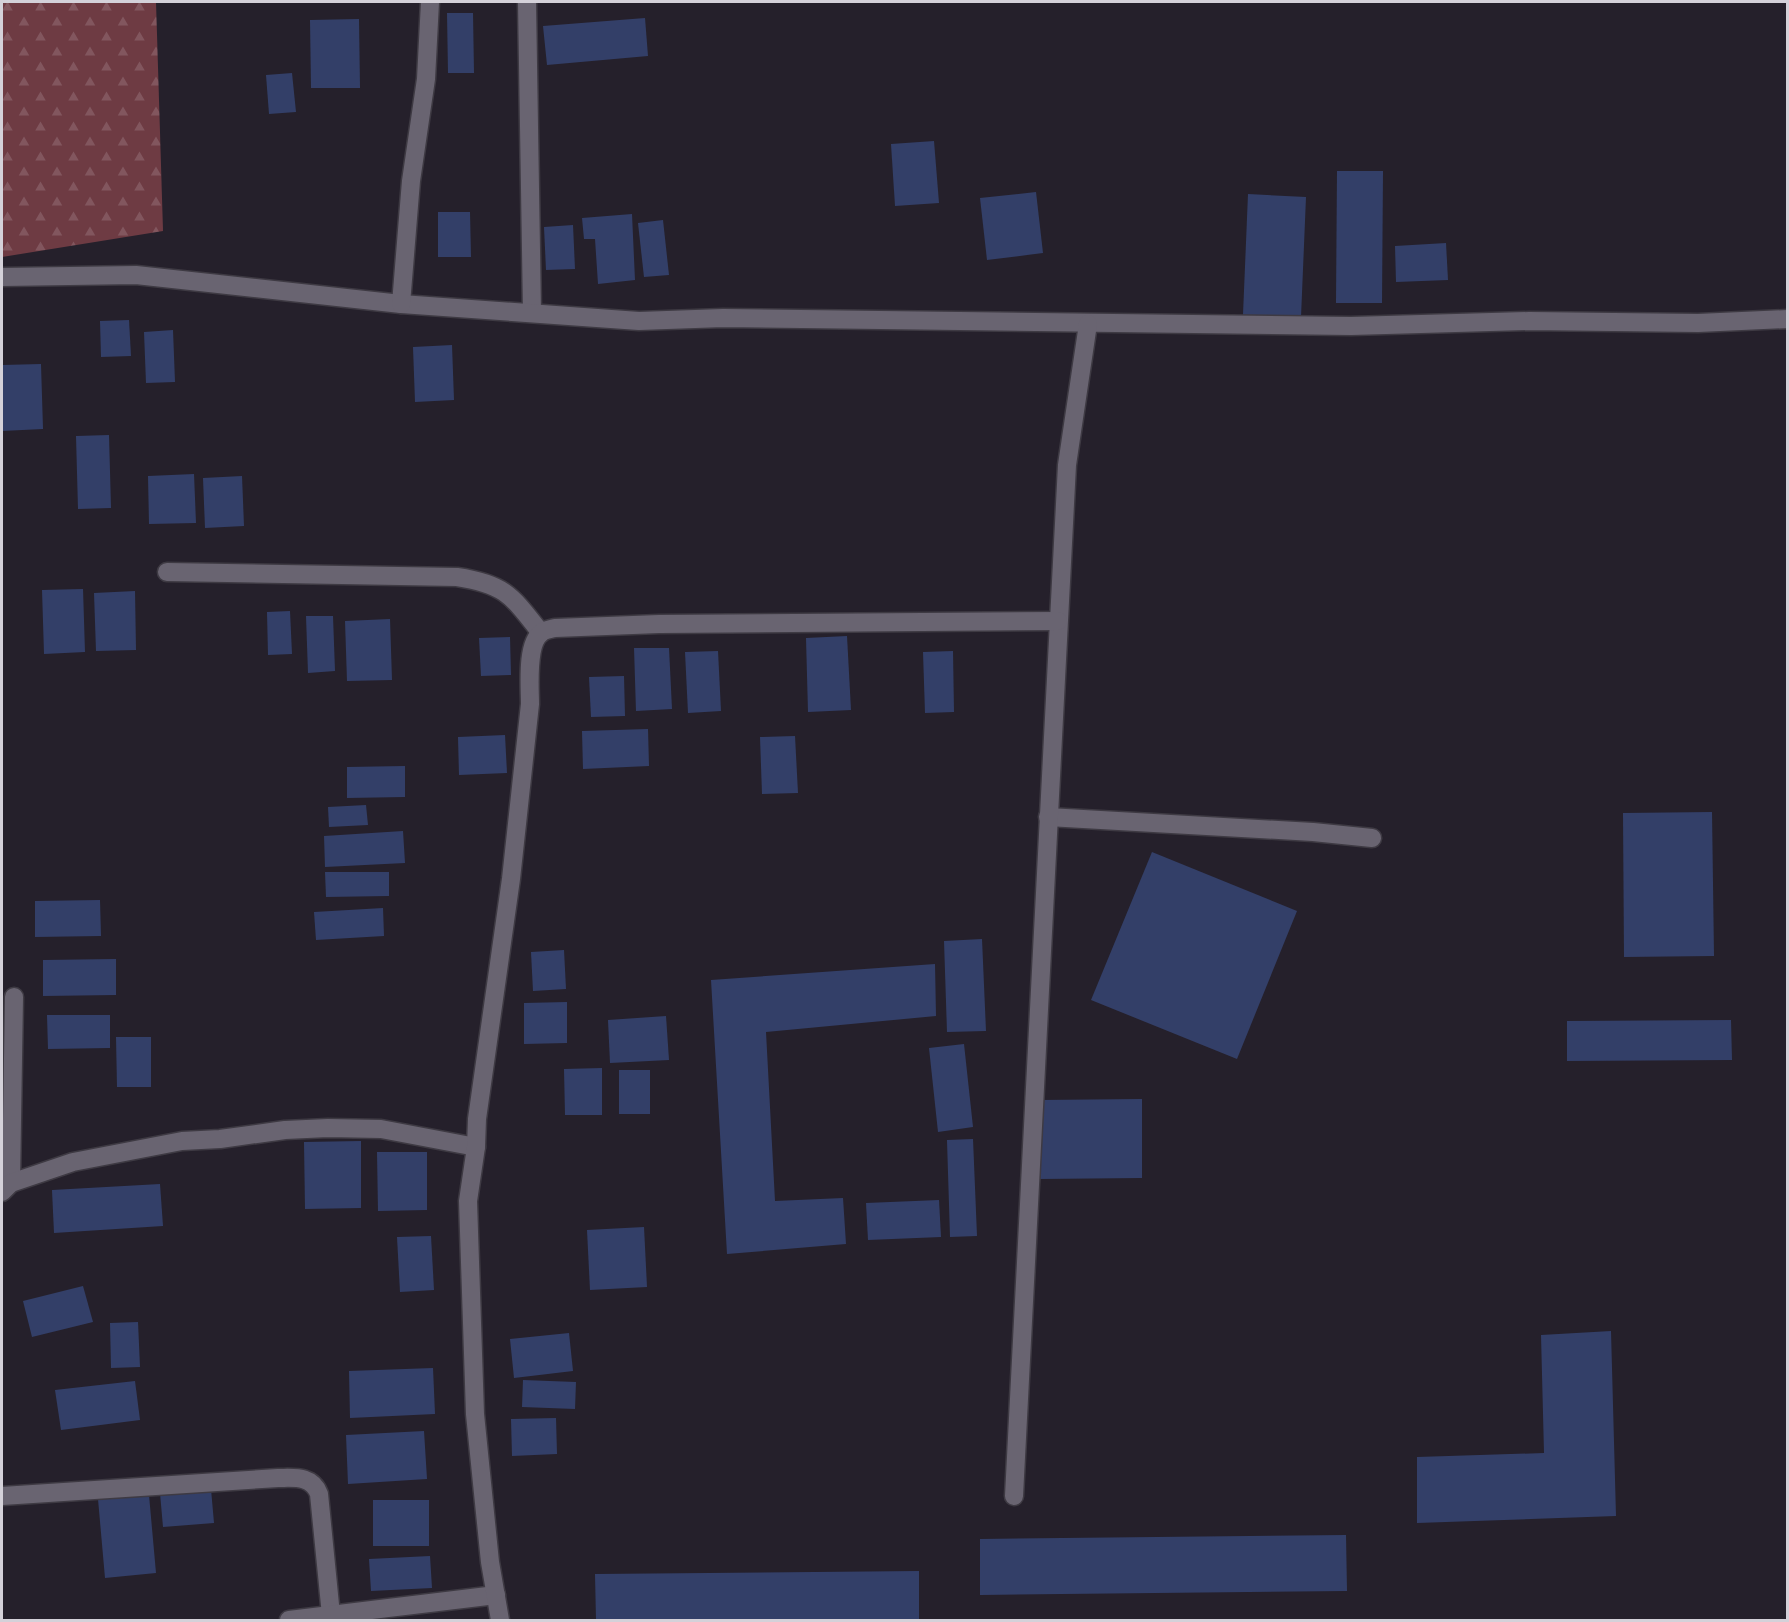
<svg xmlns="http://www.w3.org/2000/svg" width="1789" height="1622" viewBox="0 0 1789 1622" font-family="Rubik,sans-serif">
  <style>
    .forest { fill: url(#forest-firs) }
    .building { fill: #333f68 }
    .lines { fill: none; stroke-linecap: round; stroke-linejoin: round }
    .minor-casing { stroke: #3e3a43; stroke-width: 21 }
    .minor { stroke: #696471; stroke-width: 18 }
  </style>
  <defs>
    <pattern id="forest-firs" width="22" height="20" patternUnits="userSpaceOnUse" patternTransform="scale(1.5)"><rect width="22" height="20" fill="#6e3b43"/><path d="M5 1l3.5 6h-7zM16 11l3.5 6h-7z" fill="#82565e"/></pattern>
  </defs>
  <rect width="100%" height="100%" fill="#25202b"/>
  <path class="forest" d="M2,2H156L163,231L2,257Z"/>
  <g class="building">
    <path d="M447,13H473L474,73H448Z"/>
    <path d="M645,18L648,56L547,65L543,26Z"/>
    <path d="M359,19L360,88H311L310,20Z"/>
    <path d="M292,73L296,112L269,114L266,75Z"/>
    <path d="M934,141L939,203L895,206L891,144Z"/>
    <path d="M1337,171H1383L1382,303H1336Z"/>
    <path d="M1036,192L1043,253L987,260L980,198Z"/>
    <path d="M1248,194L1306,197L1301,317L1243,315Z"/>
    <path d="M438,212H470L471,257H438Z"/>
    <path d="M632,214L635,280L598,284L595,239H584L582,218Z"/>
    <path d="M663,220L669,275L644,277L638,223Z"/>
    <path d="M573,225L575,269L546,270L544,227Z"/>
    <path d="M1446,243L1448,280L1396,282L1395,246Z"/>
    <path d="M129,320L131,356L101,357L100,321Z"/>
    <path d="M173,330L175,382L146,383L144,332Z"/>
    <path d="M452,345L454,400L415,402L413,347Z"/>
    <path d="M41,364L43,429L2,431V365Z"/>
    <path d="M109,435L111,508L78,509L76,436Z"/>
    <path d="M194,474L196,523L149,524L148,476Z"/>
    <path d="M242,476L244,526L205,528L203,478Z"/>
    <path d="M83,589L85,652L44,654L42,590Z"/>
    <path d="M135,591L136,650L96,651L94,593Z"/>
    <path d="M290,611L292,654L268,655L267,612Z"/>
    <path d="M306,616H333L335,671L308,673Z"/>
    <path d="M390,619L392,680L347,681L345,621Z"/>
    <path d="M847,636L851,710L808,712L806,638Z"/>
    <path d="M510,637L511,675L481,676L479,638Z"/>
    <path d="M634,648H669L672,709L636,711Z"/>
    <path d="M718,651L721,711L688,713L685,652Z"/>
    <path d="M953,651L954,712L925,713L923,652Z"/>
    <path d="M624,676L625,716L591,717L589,677Z"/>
    <path d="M648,729L649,766L583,769L582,731Z"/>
    <path d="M505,735L507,773L459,775L458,737Z"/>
    <path d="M795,736L798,793L762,794L760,737Z"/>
    <path d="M405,766V797L347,798V767Z"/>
    <path d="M366,805L368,825L329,827L328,807Z"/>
    <path d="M1712,812L1714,956L1624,957L1623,813Z"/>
    <path d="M403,831L405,863L325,867L324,836Z"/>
    <path d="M1152,852L1297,911L1237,1059L1091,1000Z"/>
    <path d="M325,872H389V896L326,897Z"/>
    <path d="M100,900L101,936L35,937V901Z"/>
    <path d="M383,908L384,936L316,940L314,912Z"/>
    <path d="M982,939L986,1031L947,1032L944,941Z"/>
    <path d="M564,950L566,989L533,991L531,952Z"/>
    <path d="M116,959V995L43,996V960Z"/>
    <path d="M935,964L936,1016L766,1032L775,1201L843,1198L846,1244L727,1254L711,980Z"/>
    <path d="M567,1002V1043L524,1044V1003Z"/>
    <path d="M47,1015H110V1048L48,1049Z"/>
    <path d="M666,1016L669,1060L610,1063L608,1020Z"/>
    <path d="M1731,1020L1732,1060L1567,1061V1021Z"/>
    <path d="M116,1037H151V1087H117Z"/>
    <path d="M964,1044L973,1127L938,1132L929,1048Z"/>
    <path d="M602,1068V1115H565L564,1069Z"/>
    <rect x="619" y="1070" width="31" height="44"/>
    <path d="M1142,1099V1178L1040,1179L1039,1100Z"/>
    <path d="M973,1139L977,1236L950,1237L947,1140Z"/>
    <path d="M361,1141V1208L305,1209L304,1142Z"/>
    <path d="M377,1152H427V1210L378,1211Z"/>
    <path d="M160,1184L163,1226L54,1233L52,1190Z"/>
    <path d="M939,1200L941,1237L868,1240L866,1203Z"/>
    <path d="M644,1227L647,1287L590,1290L587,1230Z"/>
    <path d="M431,1236L434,1290L400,1292L397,1237Z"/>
    <path d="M83,1286L93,1322L32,1337L23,1301Z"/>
    <path d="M138,1322L140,1367L111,1368L110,1323Z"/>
    <path d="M1611,1331L1616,1516L1417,1523V1457L1544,1453L1541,1335Z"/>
    <path d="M569,1333L573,1371L514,1378L510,1339Z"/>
    <path d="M433,1368L435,1414L350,1418L349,1371Z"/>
    <path d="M523,1380L576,1382L575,1409L522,1407Z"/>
    <path d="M135,1381L140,1420L61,1430L55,1390Z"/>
    <path d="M556,1418L557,1454L512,1456L511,1419Z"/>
    <path d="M424,1431L427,1479L348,1484L346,1435Z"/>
    <path d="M211,1489L214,1523L163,1527L160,1493Z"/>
    <path d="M149,1495L156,1573L105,1578L98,1499Z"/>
    <rect x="373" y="1500" width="56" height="46"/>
    <path d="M1346,1535L1347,1591L980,1595V1539Z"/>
    <path d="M430,1556L432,1588L371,1591L369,1559Z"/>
    <path d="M919,1571V1620H596L595,1574Z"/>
  </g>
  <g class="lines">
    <g class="minor-casing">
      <g id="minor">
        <path d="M527,2L532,312"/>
        <path d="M2,277L136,275L401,304L639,321L723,318L1351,326L1529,321L1698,323L1788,319"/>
        <path d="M401,304L411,181L426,79L430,2"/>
        <path d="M167,572L457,577C505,584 512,596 541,633"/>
        <path d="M1048,817L1313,832L1372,838"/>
        <path d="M11,1183L14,997"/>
        <path d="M2,1192L11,1183L73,1162L182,1141L220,1139L285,1130L328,1128L381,1129L476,1147"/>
        <path d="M2,1496L278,1478C294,1478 312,1475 319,1494L331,1615"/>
        <path d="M1014,1496L1067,465L1088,324"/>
        <path d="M289,1620L496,1595"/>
        <path d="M500,1620L490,1562L475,1414L468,1201L476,1147L477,1119L511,879L530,704C530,687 526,644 541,633C544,630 551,629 555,628L659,624L1058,621"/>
      </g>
    </g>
    <use href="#minor" class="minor"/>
  </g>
  <rect width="1789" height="1622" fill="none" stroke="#d4d1d9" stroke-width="6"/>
</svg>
